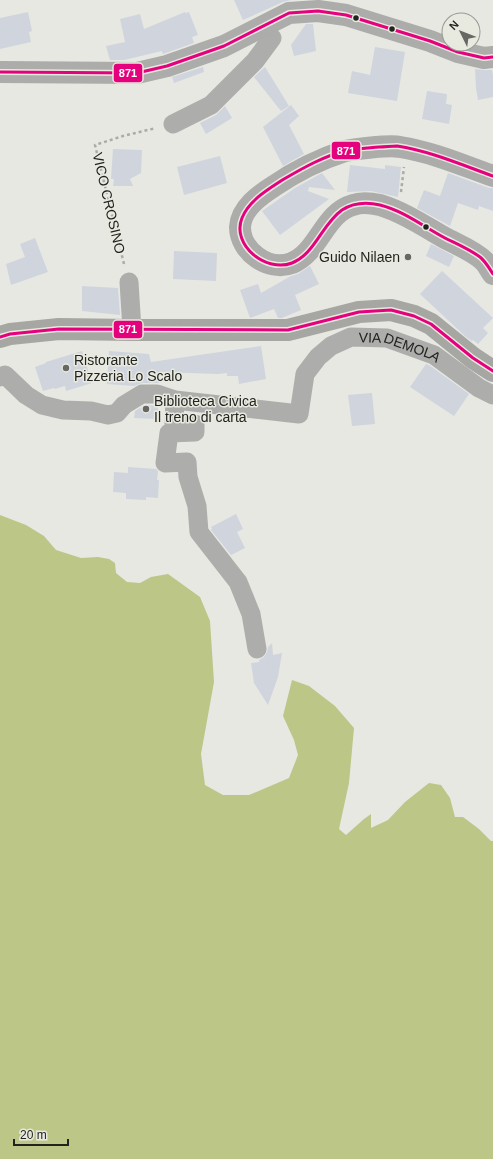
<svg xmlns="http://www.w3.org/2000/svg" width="493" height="1159" viewBox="0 0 493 1159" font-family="Helvetica,sans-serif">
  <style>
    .water { fill: #bcc687 }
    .building { fill: #d0d4dd }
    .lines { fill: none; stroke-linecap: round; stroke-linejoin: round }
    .path { stroke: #ababa8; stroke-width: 2.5; stroke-dasharray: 3 3; stroke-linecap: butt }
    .street { stroke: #adadac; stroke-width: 19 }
    .secondary { stroke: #acacaa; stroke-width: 22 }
    .primary { stroke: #a6a6a2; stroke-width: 22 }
    .bus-1-casing { stroke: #e8eae0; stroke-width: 6 }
    .bus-1 { stroke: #e5007d; stroke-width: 3 }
    .bus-dot { fill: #22221f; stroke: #e8eae0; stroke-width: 1.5 }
    .poi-dot { fill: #676763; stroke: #e8eae0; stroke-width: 1.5 }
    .labels { text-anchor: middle; stroke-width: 3; stroke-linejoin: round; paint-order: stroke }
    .street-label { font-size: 14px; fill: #22221f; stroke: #e8eae0 }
    .poi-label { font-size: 14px; fill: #22221f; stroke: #e8eae0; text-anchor: start }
    .line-badge { stroke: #e8eae0; stroke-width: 1.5 }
    .badge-label { font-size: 11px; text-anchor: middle; font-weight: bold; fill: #fff }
  </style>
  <rect width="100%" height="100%" fill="#e7e8e2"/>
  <path class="water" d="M0,515L26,525L44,536L56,550L81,558L98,557L109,559L115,563L116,573L127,582L140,583L151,577L168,574L200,597L210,621L214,682L201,754L205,785L223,795H249L289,778L298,755L294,740L283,716L292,680L309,686L335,706L354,728L349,783L339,829L346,835L364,819L371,814V828L388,820L405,802L429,783L441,785L450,798L455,817H463L479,829L491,841H493V1159H0Z"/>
  <g class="building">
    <path d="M234,0H291L283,2L243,20Z"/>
    <path d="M28,12L32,31L29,32L31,42L0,49V18Z"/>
    <path d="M185,12V13L189,12L198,35L192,37L194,43L163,54L162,51L124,60H110L106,46L125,42L120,19L140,14L144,29Z"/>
    <path d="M306,24H313L316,51L294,56L291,45Z"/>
    <path d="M375,47L405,52L397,101L348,93L352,71L370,75Z"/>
    <path d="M203,67L204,72L174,83L172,77Z"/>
    <path d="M265,67L289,106L281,111L254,77Z"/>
    <path d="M475,69L485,70H492L493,75V97L478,100L476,88Z"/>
    <path d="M427,91L447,94L446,104L452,105L449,124L422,119Z"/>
    <path d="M291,105L299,116L289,125L304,154L283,166L263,127Z"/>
    <path d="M225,106L232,118L206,134L200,123L216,115Z"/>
    <path d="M113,149L142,150L141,173L130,179L133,186H113L114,179H111Z"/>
    <path d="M220,156L227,183L184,195L177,167Z"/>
    <path d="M350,165L385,169V165L401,167L398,197L371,191L347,192Z"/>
    <path d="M322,173L335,190L309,187L308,191L329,199L280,235L262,211L295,188Z"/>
    <path d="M448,173L489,188H493V211L479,206L478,210L458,203L450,226L417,208L424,190L440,196Z"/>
    <path d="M35,238L48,272L11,285L6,264L25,257L20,244Z"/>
    <path d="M431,244L454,256L449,267L426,256Z"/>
    <path d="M174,251L217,253L216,281L173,279Z"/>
    <path d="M310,266L319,284L295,295L301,310L282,318H278L274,309L250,318L240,290L258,284L261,293L291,276L298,274Z"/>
    <path d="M442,271L493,318L483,328L488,333L478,344L473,340L472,341L466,337L420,294Z"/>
    <path d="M82,286L118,288L120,315L82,311Z"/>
    <path d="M261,346L266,379L239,384L238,376H227V373L218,374L160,372L159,383H142L134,386L107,384L109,351L149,354L151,362Z"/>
    <path d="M82,351L92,383L66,391L65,386L55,389L54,388L43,391L35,367L46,363V362Z"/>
    <path d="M426,364L429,365L469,394L454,416L410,387Z"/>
    <path d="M372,393L375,424L352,426L348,395Z"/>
    <path d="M145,405L158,406V419L134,418L135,411Z"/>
    <path d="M128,467L156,469L158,471L157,480H159L158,498L146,497V500L126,499V493L113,492L114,472L128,473Z"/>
    <path d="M236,514L243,529L237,532L245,548L231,555L211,530L212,529L211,527Z"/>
    <path d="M272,643L273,655L282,653L278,677L268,705L254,683L251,663L259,662V660L264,657L267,652L268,647Z"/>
  </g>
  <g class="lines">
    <g class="path">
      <path d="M401,192L404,167"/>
      <path d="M124,264L95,145L123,136L156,128"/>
    </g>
    <g class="street">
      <path d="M173,124L211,105L255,61L272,38"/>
      <path d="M129,282L132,330"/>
      <path id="s1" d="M0,377L5,375L26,395L42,405L63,410L91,411L108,415L117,413L124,405L142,394H157L175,400L299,414L305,374L318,357L331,346L351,337L387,338L434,355L479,388L493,395"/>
      <path d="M175,400L174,424H195V432L169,433L165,463L187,462L188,477L197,506L199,532L238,582L251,614L257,649"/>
    </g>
    <g class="secondary">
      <path d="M0,72L137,73L167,66L224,46L289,13L318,11L346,15L430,41L458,52L484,58L493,57"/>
      <path d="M493,176C462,165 432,152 400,147C392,145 383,147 376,147C366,148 355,149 345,151C320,159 296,171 274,186C260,195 241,208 240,227C240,251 268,272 292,263C319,252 324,213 353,205C361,202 371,203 380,205C403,212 424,226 445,238C458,245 474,251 484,261C488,265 490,270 493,274"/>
    </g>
    <path class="primary" d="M0,337L10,334L59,329L132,330H288L359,312L391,310L414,316L431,324L473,358L493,371"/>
    <g class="bus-1-casing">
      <g id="bus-1">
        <path d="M0,72L137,73L167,66L224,46L289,13L318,11L346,15L430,41L458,52L484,58L493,57"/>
        <path d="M493,176C462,165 430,151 397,146C391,146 385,147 379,147C368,148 356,148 345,151C324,156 303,168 284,179C269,189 249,200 242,218C231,245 266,273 292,263C315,254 322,224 342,210C353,203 367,202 380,205C404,211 424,227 445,238C457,244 469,249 480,257C486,262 489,268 493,274"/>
        <path d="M0,337L10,334L59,329L288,330L359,312L391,310L414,316L431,324L473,358L493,371"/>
      </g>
    </g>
    <use href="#bus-1" class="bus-1"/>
  </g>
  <g class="bus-dot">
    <circle cx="356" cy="18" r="3.5"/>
    <circle cx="392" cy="29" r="3.5"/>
    <circle cx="426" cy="227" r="3.5"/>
  </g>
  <g class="poi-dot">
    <circle cx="408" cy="257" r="4"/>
    <circle cx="66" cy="368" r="4"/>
    <circle cx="146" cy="409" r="4"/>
  </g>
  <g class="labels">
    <g class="street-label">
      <text transform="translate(109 203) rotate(77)" y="5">VICO CROSINO</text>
      <text dy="5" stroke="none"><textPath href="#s1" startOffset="471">VIA DEMOLA</textPath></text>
    </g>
    <g class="poi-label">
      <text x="400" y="262" text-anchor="end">Guido Nilaen</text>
      <text x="74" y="365">Ristorante<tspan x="74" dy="16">Pizzeria Lo Scalo</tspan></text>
      <text x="154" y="406">Biblioteca Civica<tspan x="154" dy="16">Il treno di carta</tspan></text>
    </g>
  </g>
  <g class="line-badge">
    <rect x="113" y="63" width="30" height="20" rx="4" fill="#e5007d"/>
    <rect x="331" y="141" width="30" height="19" rx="4" fill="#e5007d"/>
    <rect x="113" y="320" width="30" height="19" rx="4" fill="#e5007d"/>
  </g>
  <g class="badge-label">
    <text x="128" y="77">871</text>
    <text x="346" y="155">871</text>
    <text x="128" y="333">871</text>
  </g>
  <g transform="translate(461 32) rotate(313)"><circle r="19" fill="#e8eae0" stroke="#999a93"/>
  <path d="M0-3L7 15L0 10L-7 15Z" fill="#676763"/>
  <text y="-6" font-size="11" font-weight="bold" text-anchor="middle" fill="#22221f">N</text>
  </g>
  <path d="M14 1139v6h54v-6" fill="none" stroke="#22221f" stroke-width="2"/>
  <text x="20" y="1139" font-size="12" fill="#22221f" stroke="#e8eae0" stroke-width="3" paint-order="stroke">20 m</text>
</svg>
